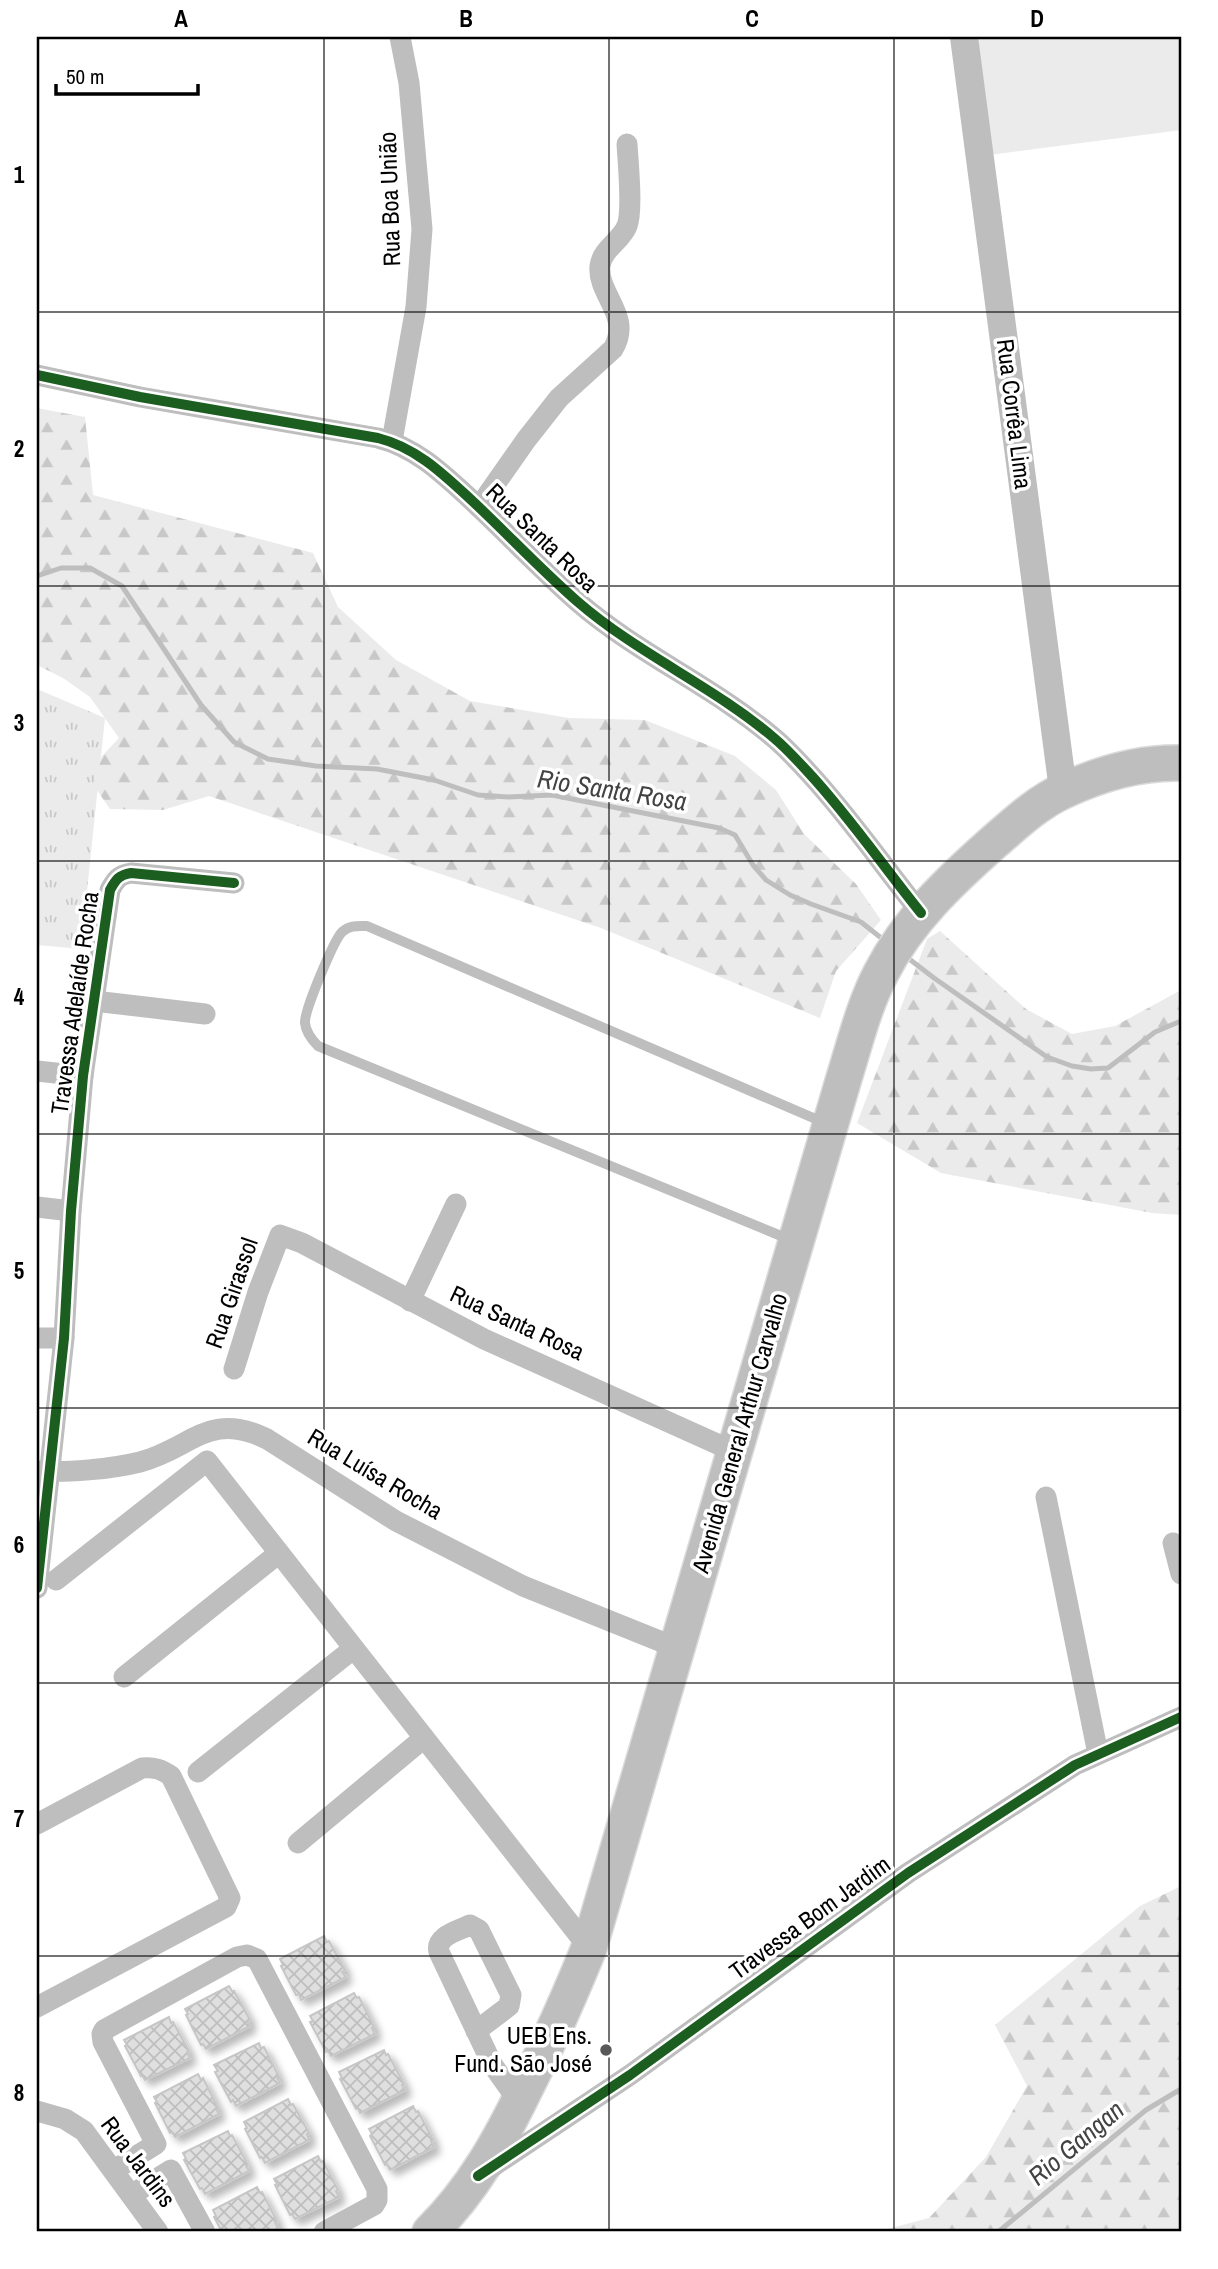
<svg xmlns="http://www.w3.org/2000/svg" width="1218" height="2269" viewBox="0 0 1218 2269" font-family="'Archivo Narrow',sans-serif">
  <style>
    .grass { fill: url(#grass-tufts) }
    .forest { fill: url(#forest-firs) }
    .pitch { fill: #ebebeb }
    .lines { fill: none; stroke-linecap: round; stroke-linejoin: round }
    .stream { stroke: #bebebe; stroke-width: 5 }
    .building { fill: url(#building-cross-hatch); stroke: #c6c6c6; stroke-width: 2; filter: url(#shadow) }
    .primary-casing { stroke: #dbdbdb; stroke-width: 38 }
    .service { stroke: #bebebe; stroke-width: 10 }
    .minor { stroke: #bebebe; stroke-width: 21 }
    .tertiary { stroke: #bebebe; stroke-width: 28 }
    .primary { stroke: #bebebe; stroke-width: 35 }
    .cycleway-casing { stroke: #fff; stroke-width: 15 }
    .cycleway { stroke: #1b5e20; stroke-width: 10 }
    .grid { fill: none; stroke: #000; stroke-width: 2; stroke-opacity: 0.55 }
    .poi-dot { fill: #595959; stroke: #fff; stroke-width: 2.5 }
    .labels { text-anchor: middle; stroke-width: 7; stroke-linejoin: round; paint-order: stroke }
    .street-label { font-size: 24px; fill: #000; stroke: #fff }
    .poi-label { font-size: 24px; fill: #000; stroke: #fff; text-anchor: end }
    .water-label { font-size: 26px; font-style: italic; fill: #434343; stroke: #fff }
    .neatline { fill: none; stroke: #000; stroke-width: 2.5 }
    .grid-label { font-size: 23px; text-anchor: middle; font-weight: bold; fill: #000 }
  </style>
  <defs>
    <pattern id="grass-tufts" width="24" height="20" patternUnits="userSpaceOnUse" patternTransform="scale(1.75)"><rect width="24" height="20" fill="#ebebeb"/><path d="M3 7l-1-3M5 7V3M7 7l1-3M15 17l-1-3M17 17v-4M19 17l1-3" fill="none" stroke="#c8c8c8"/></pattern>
    <pattern id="forest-firs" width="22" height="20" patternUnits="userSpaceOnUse" patternTransform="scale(1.75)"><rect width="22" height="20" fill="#ebebeb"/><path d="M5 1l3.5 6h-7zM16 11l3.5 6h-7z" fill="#c8c8c8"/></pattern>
    <pattern id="building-cross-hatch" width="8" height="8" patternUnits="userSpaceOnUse" patternTransform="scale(1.75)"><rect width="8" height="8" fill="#dfdfdf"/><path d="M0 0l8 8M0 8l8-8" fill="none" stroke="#bebebe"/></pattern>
    <filter id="shadow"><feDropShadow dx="6" dy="6" stdDeviation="3.5" flood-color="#0004"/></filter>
  </defs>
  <rect width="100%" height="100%" fill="#fff"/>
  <path class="grass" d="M37,689L105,718L81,949L37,945Z"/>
  <g class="forest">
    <path d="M37,408L85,417L93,495L313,553L338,607L396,660L470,701L569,718L645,720L735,756L776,790L804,834L856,884L881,920L836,971L820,1018L601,928L209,796L163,810L110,809L94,786L102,756L119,738L90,697L63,678L37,665Z"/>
    <path d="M940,931L1026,1009L1072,1034L1115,1026L1181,990V1215L1152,1213L941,1173L857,1123L927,939Z"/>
    <path d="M1181,1886V2232H876L929,2218L986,2157L1027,2086L995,2025L1140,1906Z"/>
  </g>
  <path class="pitch" d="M978,37H1181V130L989,155Z"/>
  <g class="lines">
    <g class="stream">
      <path d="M37,576L61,568H90L122,586L201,705L234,742L268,759L316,766L377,769L434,780L478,795L508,797L552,795L719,828L735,835L753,865L766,880L790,895L811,904L861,922L885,941"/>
      <path d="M904,955L934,978L1047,1057L1072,1066L1091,1069L1108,1068L1155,1032L1181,1021"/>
      <path d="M998,2232L1146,2110L1181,2089"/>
    </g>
  </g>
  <g class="building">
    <path d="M324,1936L327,1942L329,1941L345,1970L342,1972L346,1977L301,2000L299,1994L296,1995L281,1966L283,1965L280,1959Z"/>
    <path d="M229,1986L232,1991H234L250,2020L247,2021L250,2026L206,2049L203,2044L201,2045L186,2015L188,2014L185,2009Z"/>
    <path d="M354,1993L357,1998L359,1997L374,2027L372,2028L375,2034L331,2056L328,2051L326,2052L310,2022L313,2021L310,2016Z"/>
    <path d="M169,2017L171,2023L173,2022L189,2051L187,2052L190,2058L145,2080L142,2075L141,2076L125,2046L127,2045L124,2040Z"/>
    <path d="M259,2043L261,2048L264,2047L279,2077L277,2078L280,2083L236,2106L233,2100L231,2102L215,2072L218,2071L214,2065Z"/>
    <path d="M384,2050L386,2055L388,2054L404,2084L402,2085L405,2090L360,2113L358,2108L356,2109L340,2079L342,2078L339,2072Z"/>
    <path d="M198,2074L201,2080L203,2078L218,2108L216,2109L219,2114L175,2137L172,2132L170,2133L155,2103L157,2102L154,2097Z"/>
    <path d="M288,2099L291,2105L293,2104L309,2133L307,2134L309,2140L265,2163L262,2157L260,2158L245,2129L247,2128L244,2122Z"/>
    <path d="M413,2106L416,2112L418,2111L433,2140L431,2141L434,2147L390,2170L387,2164L385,2165L370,2136L372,2134L369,2129Z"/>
    <path d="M228,2131L230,2136L232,2135L248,2165L246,2166L249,2171L205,2194L202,2188L200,2189L184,2160L186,2159L183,2153Z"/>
    <path d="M318,2156L321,2162L323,2161L338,2190L336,2191L339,2197L295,2219L292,2214L290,2215L275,2185L277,2184L274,2179Z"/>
    <path d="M257,2187L260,2193L262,2192L277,2221L275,2222L278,2228L270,2232H222L214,2217L216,2216L213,2210Z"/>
  </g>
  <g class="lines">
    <g class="primary-casing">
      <path id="primary" d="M430,2232C473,2190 501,2139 527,2085C550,2040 570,1995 589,1948L844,1078C855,1043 864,1005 881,973C908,920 951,880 995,841C1016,823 1037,803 1063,791C1099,774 1141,762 1181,763"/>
    </g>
    <path class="service" d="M791,1240L318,1046C312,1040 306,1033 305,1023C304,1011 334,940 342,932C350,925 357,926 367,926L825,1123"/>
    <g class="minor">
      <path d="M37,375L140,397L378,438C414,447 440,471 466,495C504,530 539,568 578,602C638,654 713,686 774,738C786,748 797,760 808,772C849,816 883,866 921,913"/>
      <path d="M392,441L416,307L422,229L409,83L400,37"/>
      <path d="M479,507L526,440L559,398L613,349C633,316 597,295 600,266C602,249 621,241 627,226C633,211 628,162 627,144"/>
      <path d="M94,1001L205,1014"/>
      <path d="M37,1071L83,1076"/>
      <path d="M37,1207L71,1211"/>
      <path d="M410,1301L456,1204"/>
      <path d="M37,1338H64"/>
      <path d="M234,1369L258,1292L280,1235L302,1243L484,1339L735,1452"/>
      <path d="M37,1471C66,1473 112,1469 140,1462C192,1448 209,1410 267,1439L396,1521L523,1586L677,1648"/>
      <path d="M1046,1497L1098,1754"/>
      <path d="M1173,1543L1181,1574"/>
      <path d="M56,1580L207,1461L589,1948"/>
      <path d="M37,1588L64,1338L71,1211L83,1076L110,890C116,879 119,875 131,873L234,883"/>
      <path d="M124,1677L279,1553"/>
      <path d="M198,1772L353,1649"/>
      <path d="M37,1824L142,1768C154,1767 161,1769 171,1776L230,1898L226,1907L37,2007"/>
      <path d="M298,1843L424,1738"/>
      <path d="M476,2031L509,2006L511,1995L479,1930L470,1925C458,1931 435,1936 439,1952L492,2064L519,2102"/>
      <path d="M37,2111L65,2119L84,2131L158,2232"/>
      <path d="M489,2169L630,2075L908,1873L1075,1765L1181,1717"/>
      <path d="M114,2170L156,2144L103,2042L102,2034L104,2030L237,1957L247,1955L257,1959L377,2189V2200L374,2205L324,2232"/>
      <path d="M131,2195L171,2170L205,2232"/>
    </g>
    <path class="tertiary" d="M964,37L1063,790"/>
    <use href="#primary" class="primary"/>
    <g class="cycleway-casing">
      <g id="cycleway">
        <path d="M37,375L140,397L378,438C414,447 440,471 466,495C504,530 539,568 578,602C638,654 713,686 774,738C786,748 797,760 808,772C849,816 883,866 921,913"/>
        <path d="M37,1588L64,1338L71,1211L83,1076L110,890C116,879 119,875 131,873L234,883"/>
        <path d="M478,2176L630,2075L908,1873L1075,1765L1181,1717"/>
      </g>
    </g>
    <use href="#cycleway" class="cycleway"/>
  </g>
  <path class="grid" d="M324,37V2232M609,37V2232M894,37V2232M37,312H1181M37,586H1181M37,861H1181M37,1134H1181M37,1408H1181M37,1683H1181M37,1956H1181"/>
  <circle class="poi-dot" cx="606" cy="2050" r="7"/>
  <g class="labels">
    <g class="street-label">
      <text transform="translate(390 199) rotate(-92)" y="8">Rua Boa União</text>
      <text transform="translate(1014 414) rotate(83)" y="8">Rua Corrêa Lima</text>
      <text transform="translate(542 538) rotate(44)" y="8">Rua Santa Rosa</text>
      <text transform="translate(75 1003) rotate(-82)" y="8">Travessa Adelaíde Rocha</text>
      <text transform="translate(232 1293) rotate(-71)" y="8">Rua Girassol</text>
      <text transform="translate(517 1323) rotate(25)" y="8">Rua Santa Rosa</text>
      <text transform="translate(740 1433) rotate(-74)" y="8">Avenida General Arthur Carvalho</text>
      <text transform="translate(375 1474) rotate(31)" y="8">Rua Luísa Rocha</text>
      <text transform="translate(810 1918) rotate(-36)" y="8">Travessa Bom Jardim</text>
      <text transform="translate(138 2162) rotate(53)" y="8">Rua Jardins</text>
    </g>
    <g class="poi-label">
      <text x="592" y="2044">UEB Ens.<tspan x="592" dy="28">Fund. São José</tspan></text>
    </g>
    <g class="water-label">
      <text transform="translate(612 790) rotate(9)" y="9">Rio Santa Rosa</text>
      <text transform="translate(1076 2143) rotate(-40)" y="9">Rio Gangan</text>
    </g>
  </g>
  <rect width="1218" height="2269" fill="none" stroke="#ffffff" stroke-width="77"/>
  <path d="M56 84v10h142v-10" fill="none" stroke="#000000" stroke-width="3.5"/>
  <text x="66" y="84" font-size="21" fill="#000000" stroke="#ffffff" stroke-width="5" paint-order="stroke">50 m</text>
  <rect x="38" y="38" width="1142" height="2192" class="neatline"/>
  <g class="grid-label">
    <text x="181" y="27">A</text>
    <text x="466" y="27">B</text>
    <text x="752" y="27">C</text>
    <text x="1037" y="27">D</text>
    <text x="19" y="183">1</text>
    <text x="19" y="457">2</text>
    <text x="19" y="731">3</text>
    <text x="19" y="1005">4</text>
    <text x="19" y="1279">5</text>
    <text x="19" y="1553">6</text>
    <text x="19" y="1827">7</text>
    <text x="19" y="2101">8</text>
  </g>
</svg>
